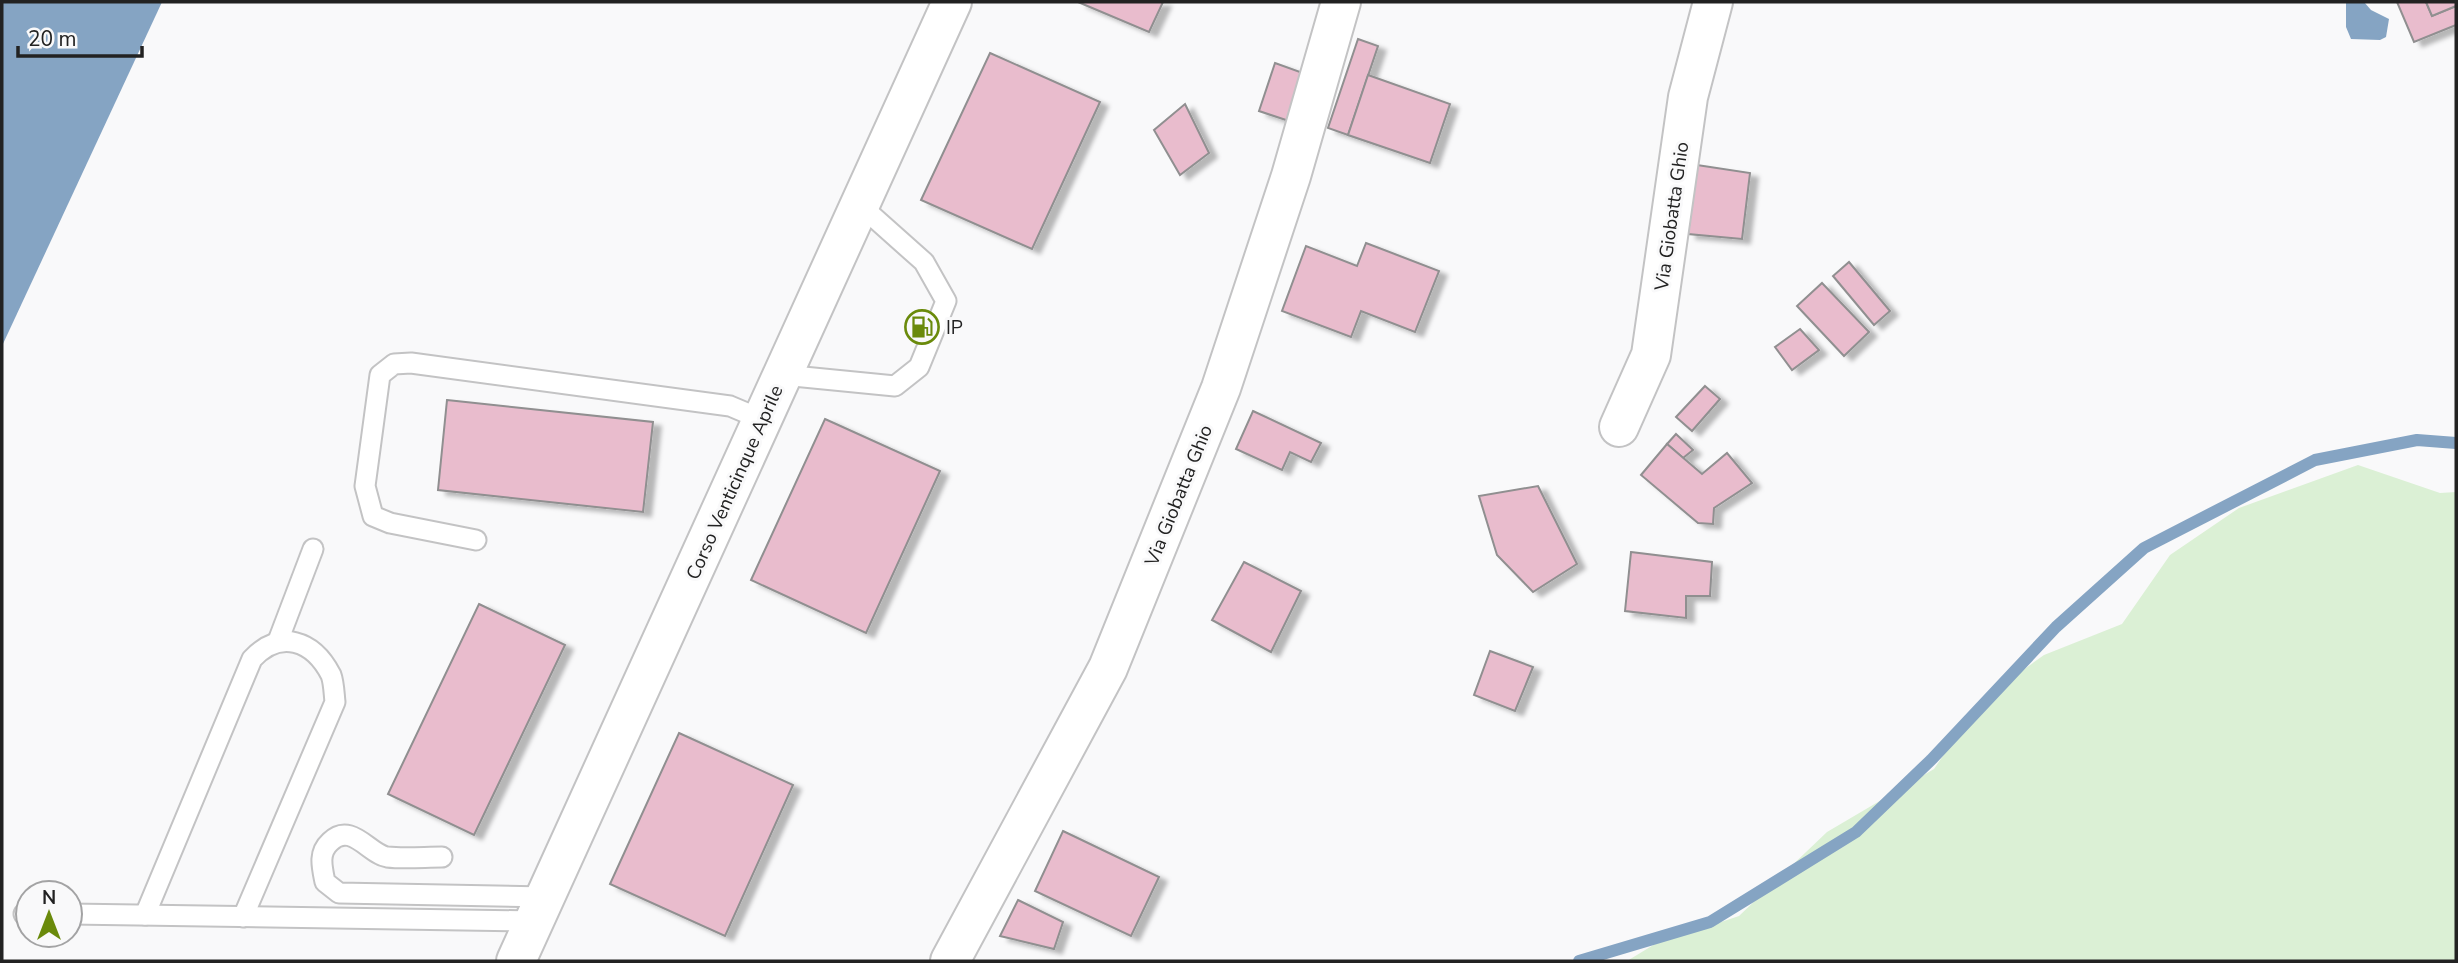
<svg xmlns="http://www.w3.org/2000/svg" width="2458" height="963" viewBox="0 0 2458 963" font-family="'Nunito Sans',sans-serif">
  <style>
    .green { fill: #dbf0d5 }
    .water { fill: #85a4c3 }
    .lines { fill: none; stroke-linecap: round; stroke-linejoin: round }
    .stream { stroke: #85a4c3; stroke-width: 12 }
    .building { fill: #e9bccd; stroke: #908f90; stroke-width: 2; filter: url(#shadow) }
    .service-casing { stroke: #c3c3c4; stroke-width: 23 }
    .minor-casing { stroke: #c3c3c4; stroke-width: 42 }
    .secondary-casing { stroke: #c3c3c4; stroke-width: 42 }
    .service { stroke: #fff; stroke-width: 19 }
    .minor { stroke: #fff; stroke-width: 38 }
    .secondary { stroke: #fff; stroke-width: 38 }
    .labels { text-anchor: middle; stroke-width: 6; stroke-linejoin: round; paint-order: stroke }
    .street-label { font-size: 19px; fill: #222; stroke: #f9f9fa }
    .poi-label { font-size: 19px; fill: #222; stroke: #f9f9fa; text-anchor: start }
  </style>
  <defs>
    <filter id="shadow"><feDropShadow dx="8" dy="4.5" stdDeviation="2" flood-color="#0004"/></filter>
  </defs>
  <rect width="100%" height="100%" fill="#f9f9fa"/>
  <path class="green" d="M2358,465L2440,493L2456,492V961H1627L1655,944L1739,916L1827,832L1934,769L1981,700L2044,655L2122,624L2170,555L2239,508Z"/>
  <g class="water">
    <path d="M2,2H162L2,346Z"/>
    <path d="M2346,2H2364L2371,10L2389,19L2386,37L2380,40L2351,39L2346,27Z"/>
  </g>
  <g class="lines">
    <path class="stream" d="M1579,961L1710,922L1856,832L1931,760L2056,627L2144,548L2315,460L2417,440L2456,443"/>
  </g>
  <g class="building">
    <path d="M1078,2H1163L1149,32Z"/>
    <path d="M2397,2H2426L2432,16L2456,6V25L2414,42Z"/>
    <path d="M2426,2H2456V6L2432,16Z"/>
    <path d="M1358,39L1378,46L1348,135L1328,128Z"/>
    <path d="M990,53L1100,102L1032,249L921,200Z"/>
    <path d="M1275,63L1314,77L1298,124L1259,111Z"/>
    <path d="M1368,75L1450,104L1430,163L1348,135Z"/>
    <path d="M1185,104L1209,153L1180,175L1154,130Z"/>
    <path d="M1697,165L1750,173L1742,239L1688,234Z"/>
    <path d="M1366,243L1439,271L1415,332L1361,311L1351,337L1282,311L1306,246L1357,266Z"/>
    <path d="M1849,262L1890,311L1874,325L1833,276Z"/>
    <path d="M1822,283L1869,332L1844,356L1797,306Z"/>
    <path d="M1800,329L1819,350L1792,370L1775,347Z"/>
    <path d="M1705,386L1720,399L1692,431L1676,417Z"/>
    <path d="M447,400L653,422L643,512L438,490Z"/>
    <path d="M1253,411L1321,443L1311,462L1290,452L1282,470L1236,449Z"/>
    <path d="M825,419L940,471L866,633L751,580Z"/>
    <path d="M1676,434L1693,450L1683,458L1667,444Z"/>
    <path d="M1667,444L1702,474L1727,453L1752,483L1714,508L1713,524L1698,523L1641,475Z"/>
    <path d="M1538,486L1577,564L1533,592L1497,555L1479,496Z"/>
    <path d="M1631,552L1712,562L1710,596H1686V618L1625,611Z"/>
    <path d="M1244,562L1301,591L1271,652L1212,620Z"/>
    <path d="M479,604L565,645L474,835L388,794Z"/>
    <path d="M1490,651L1533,667L1515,711L1474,695Z"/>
    <path d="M679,733L793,785L725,936L610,884Z"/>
    <path d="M1063,831L1159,877L1131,936L1035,891Z"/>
    <path d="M1018,900L1063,922L1054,949L1000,936Z"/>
  </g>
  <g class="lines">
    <g class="service-casing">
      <g id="service">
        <path d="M783,375L895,386L919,367L946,301L924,262L860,205"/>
        <path d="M476,540L390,523L373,516L365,486L380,375L394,364L411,363L730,406L763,420"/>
        <path d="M278,641L313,549"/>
        <path d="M442,857C425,857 405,859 387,857C369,854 351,821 330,842C318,853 322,867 325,882L339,893L545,897"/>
        <path d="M24,914H28"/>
        <path d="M70,914L534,921"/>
        <path d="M145,915L252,659C280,629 313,640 331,675C334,683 334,694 335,702L243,917"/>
      </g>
    </g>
    <g class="minor-casing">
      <g id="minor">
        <path d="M1619,427L1651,355L1688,97L1713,2"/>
        <path d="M950,961L1108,668L1221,388L1291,176L1341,2"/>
      </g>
    </g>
    <g class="secondary-casing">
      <path id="secondary" d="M516,961L952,2"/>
    </g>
    <use href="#service" class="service"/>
    <use href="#minor" class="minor"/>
    <use href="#secondary" class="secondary"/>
  </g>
  <defs>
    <g id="fuel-ring" transform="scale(1.75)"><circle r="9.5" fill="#f9f9fa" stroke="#6a8a0b" stroke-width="1.5"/><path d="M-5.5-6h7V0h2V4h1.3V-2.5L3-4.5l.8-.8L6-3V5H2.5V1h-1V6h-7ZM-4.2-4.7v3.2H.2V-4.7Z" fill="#6a8a0b"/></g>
  </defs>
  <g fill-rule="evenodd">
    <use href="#fuel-ring" x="922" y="327"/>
  </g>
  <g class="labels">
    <g class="street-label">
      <text transform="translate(1671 216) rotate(-82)" y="7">Via Giobatta Ghio</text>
      <text transform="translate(734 482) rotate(-66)" y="7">Corso Venticinque Aprile</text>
      <text transform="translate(1178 495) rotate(-68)" y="7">Via Giobatta Ghio</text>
    </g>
    <g class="poi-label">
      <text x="946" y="334">IP</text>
    </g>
  </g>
  <rect width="2458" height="963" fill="none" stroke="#222222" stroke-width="7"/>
  <g transform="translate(49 914)"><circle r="33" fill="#f9f9fa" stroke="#a3a3a4" stroke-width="2"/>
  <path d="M0-5L12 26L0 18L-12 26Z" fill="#6a8a0b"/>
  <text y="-10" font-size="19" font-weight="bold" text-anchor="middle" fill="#222222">N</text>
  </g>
  <path d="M18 46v10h124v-10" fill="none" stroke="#222222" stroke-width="3.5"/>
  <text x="28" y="46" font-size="21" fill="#222222" stroke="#f9f9fa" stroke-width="5" paint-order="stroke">20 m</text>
</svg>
